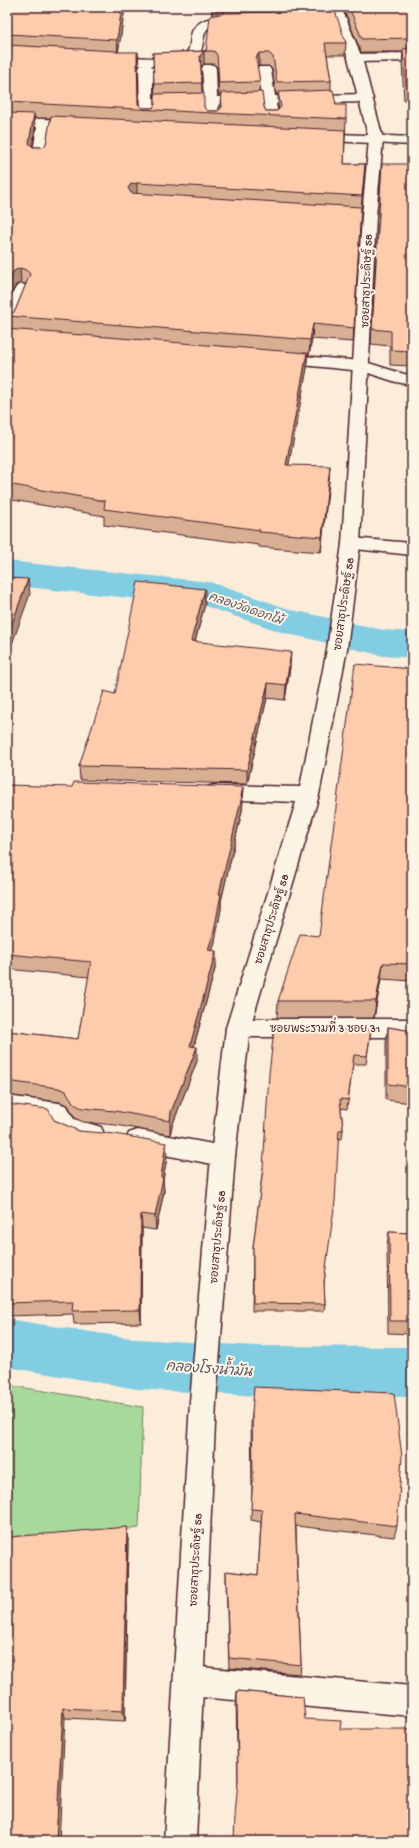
<svg xmlns="http://www.w3.org/2000/svg" width="419" height="1848" viewBox="0 0 419 1848" font-family="'Gochi Hand','Playpen Sans Thai',sans-serif">
  <style>
    .green { fill: #a7d99a; stroke: #787c62 }
    .lines { fill: none; stroke-linecap: round; stroke-linejoin: round }
    .canal { fill: #83cde3; fill-rule: evenodd }
    .lane-casing { stroke: #4a1f2b; stroke-width: 3 }
    .street-casing { stroke: #4a1f2b; stroke-width: 3 }
    .secondary-casing { stroke: #4a1f2b; stroke-width: 3 }
    .lane { fill: #fcf5e5; fill-rule: evenodd }
    .street { fill: #fcf5e5; fill-rule: evenodd }
    .secondary { fill: #fcf5e5; fill-rule: evenodd }
    .wall { fill: #d9af94; stroke: #4a1f2b; fill-rule: evenodd }
    .shaded-wall { fill: #b08f78; stroke: #4a1f2b }
    .building { fill: #fcccac; stroke: #4a1f2b }
    .labels { text-anchor: middle; stroke-width: 4; stroke-linejoin: round; paint-order: stroke }
    .street-label { font-size: 11px; fill: #4a1f2b; stroke: #fcf5e5 }
    .water-label { font-size: 12px; font-style: italic; fill: #5b5362; stroke: #fcf5e5 }
    .near-water-label { font-size: 14px; font-style: italic; fill: #5b5362; stroke: #fcf5e5 }
  </style>
  <rect width="100%" height="100%" fill="#fcedda"/>
  <filter id="ink" filterUnits="userSpaceOnUse"><feTurbulence type="fractalNoise" baseFrequency=".025" numOctaves="2"/><feDisplacementMap in="SourceGraphic" scale="8" xChannelSelector="R" yChannelSelector="G"/><feConvolveMatrix kernelMatrix="1 2 1 2 8 2 1 2 1" color-interpolation-filters="sRGB"/></filter>
  <g filter="url(#ink)">
    <path class="green" d="M7,1385L143,1407L139,1528L7,1541Z"/>
    <g class="lines">
      <g class="canal">
        <path d="M7,561L210,582L292,610L384,630L412,632V658L384,656L284,633L205,606L7,585Z"/>
        <path d="M7,1319L137,1339L256,1346L412,1347V1397L256,1396L137,1389L7,1367Z"/>
      </g>
      <g class="lane-casing">
        <g id="lane">
          <path d="M412,53V61L355,62L350,61L348,58L350,55L355,54Z"/>
          <path d="M146,64L151,65L153,68V98L204,97L202,68L204,65H214L216,68L217,97L261,96L257,70L259,67H269L271,70L275,96L366,94L371,95L373,98L371,101L366,102L276,104L278,114L276,117H266L263,104L218,105L219,117L217,120H207L205,117L204,105L154,106V117L152,120H142L140,117L139,68L141,65Z"/>
          <path d="M22,284L27,286L30,289L15,325L13,328L7,330C7,314 7,300 17,286Z"/>
          <path d="M362,361L404,374L412,375V385L396,382L356,369L354,366L356,363Z"/>
          <path d="M351,538L412,543V555L345,548L342,544L345,540Z"/>
        </g>
      </g>
      <g class="street-casing">
        <g id="street">
          <path d="M226,16L243,17L245,20L243,23C231,26 218,22 207,29C201,38 205,48 198,56C185,70 128,64 109,63L104,62L102,59L104,56L109,55C130,56 171,63 188,51C191,45 190,38 192,32C198,19 213,17 226,16Z"/>
          <path d="M7,117L79,121L84,122L86,125L84,128H51L46,157L44,160H34L32,157L37,127L7,125Z"/>
          <path d="M315,133L412,137V145L310,140L308,137L310,134Z"/>
          <path d="M278,354L362,361L368,363L370,366L368,369L362,371L272,362L270,359L272,356Z"/>
          <path d="M238,1019H412V1037H238L230,1035L226,1028L230,1021Z"/>
          <path d="M7,1096L59,1103L67,1106L74,1119L101,1127L104,1134L101,1141C84,1147 71,1140 56,1133L51,1122L7,1116Z"/>
          <path d="M138,1130L223,1146L232,1149L235,1156L232,1163L223,1166L138,1150L129,1147L126,1140L129,1133Z"/>
          <path d="M189,1666L412,1686V1716L189,1696L178,1692L174,1681L178,1670Z"/>
        </g>
      </g>
      <g class="secondary-casing">
        <path id="secondary" d="M328,7H340L346,18L362,58L383,139L376,216L360,544L347,649L319,795L250,1028L235,1156L216,1402L196,1841H164L190,1402L211,1156L226,1028L296,802L214,799L207,797L204,792L207,787L214,785L300,787L327,649L342,544L362,216L369,139L348,58L334,18Z"/>
      </g>
      <use href="#lane" class="lane"/>
      <use href="#street" class="street"/>
      <use href="#secondary" class="secondary"/>
    </g>
    <g class="wall">
      <path d="M7,7H125L118,52L139,66L138,68V104L142,108H153L155,104L153,53L206,51L212,16V7H330L329,11L346,43L345,55H327L331,81V90L336,105L346,119L344,164H365L361,210L353,342L312,339L309,355H307V368L288,465L329,481L321,552L259,547V545L104,525V516L7,499V329H9L8,316L15,311L26,284L21,283L16,285L10,296L7,311ZM204,64H214L217,67L219,95H221V108L218,111H207L204,107L202,93L201,67ZM259,66H269L272,69L276,94H278V105L279,110L277,111H266L264,107L259,92L260,82L257,68ZM34,118H51L46,144L43,147H33L32,146L35,128Z"/>
      <path d="M341,7H412V100H404L402,63L403,52H361L347,17Z"/>
      <path d="M412,164V366L390,365V346L371,344L381,178Z"/>
      <path d="M205,604L195,642L290,667L285,700L267,698L247,784L80,780L79,766L115,694Z"/>
      <path d="M412,669V981L381,979L374,1018H277L278,1001L319,936Z"/>
      <path d="M7,781L8,785L243,802L242,811L221,901V909L214,946L212,950L216,965L194,1046L197,1061L172,1126L170,1135L116,1125L83,1122L75,1118L68,1105L60,1102L7,1095V1031L78,1039L89,977L7,969Z"/>
      <path d="M388,1027L412,1031V1103L386,1100V1043Z"/>
      <path d="M371,1030L366,1064H353L347,1109L341,1108L343,1130L342,1139L338,1138L324,1284L325,1304L324,1311H252L253,1248L263,1168Z"/>
      <path d="M7,1104L54,1120L79,1131L167,1157L163,1180L164,1191L156,1230L142,1228L141,1323L74,1324L73,1314L7,1316Z"/>
      <path d="M389,1232L412,1233V1334L388,1333L387,1245Z"/>
      <path d="M252,1413L397,1526L394,1537L296,1526L301,1665L300,1674L229,1668L226,1582V1571L258,1575L261,1522L251,1520L252,1486L251,1425Z"/>
      <path d="M127,1527L128,1539L125,1721L65,1718L9,1550Z"/>
      <path d="M237,1691L303,1697L238,1786L236,1702Z"/>
    </g>
    <g class="shaded-wall">
      <path d="M122,7H125L118,54L117,40Z"/>
      <path d="M212,7H224V14L212,17Z"/>
      <path d="M204,51V64L200,68V56Z"/>
      <path d="M138,52L139,66L138,68L137,54Z"/>
      <path d="M259,53V66L256,70V58Z"/>
      <path d="M34,114L35,128L31,157L29,143Z"/>
      <path d="M137,183V198L129,202L128,188L131,184Z"/>
      <path d="M20,268L21,283L16,285L10,296L7,311V289L8,281L14,271Z"/>
      <path d="M313,324L312,339L309,355L310,340Z"/>
      <path d="M307,353V368L286,480V465Z"/>
      <path d="M330,466L329,481L321,552L322,537Z"/>
      <path d="M28,579L30,594L7,658V638Z"/>
      <path d="M205,589V604L191,656V641Z"/>
      <path d="M291,652L290,667L285,700L286,685Z"/>
      <path d="M268,683L267,698L247,784V770Z"/>
      <path d="M243,787L242,811L221,901V909L214,946L208,964V950L219,894Z"/>
      <path d="M216,951V965L190,1060V1046Z"/>
      <path d="M383,963L381,979L374,1018L376,1001Z"/>
      <path d="M197,1047V1061L172,1126L170,1135V1121L171,1112Z"/>
      <path d="M166,1143L167,1157L163,1180L164,1191L156,1230L155,1216Z"/>
      <path d="M141,1214L142,1228L141,1323L140,1310Z"/>
      <path d="M127,1527L128,1539L125,1721L123,1711Z"/>
      <path d="M63,1708L65,1718L59,1841H56Z"/>
    </g>
    <g class="building">
      <path d="M7,7H122L117,40L7,34Z"/>
      <path d="M349,7H412V38L362,39Z"/>
      <path d="M335,11L346,43H325L331,81L277,82L273,57L269,53H259L256,58L260,82L219,83L217,55L214,51H204L200,56L202,83L154,84L153,53L206,51L210,16L224,13Z"/>
      <path d="M7,45L116,51V52H138L137,54L138,104L142,108H153L155,104V94L204,93V107L207,111H218L222,107L221,93L262,92L264,107L266,111H277L281,107L278,92L333,90L336,105H346V119L211,113L7,102Z"/>
      <path d="M412,48V86H406L403,49Z"/>
      <path d="M7,113L34,114L29,143L33,147H43L46,144L51,116L345,130L344,164H365L362,196L137,183L131,184L128,188L131,193L361,207L354,328L313,324L310,340L8,316L15,311L30,274L26,270L20,268L14,271L8,281L7,289Z"/>
      <path d="M382,164H412V351L391,350V331L372,329Z"/>
      <path d="M7,329L307,353L286,465L330,466L322,537L259,532L260,530L104,509L105,501L7,484Z"/>
      <path d="M7,578L28,579L7,638Z"/>
      <path d="M138,582L205,589L191,641L291,652L286,685L268,683L247,770L79,766L104,691L115,694Z"/>
      <path d="M355,664L412,669V964L383,963L376,1001H278L300,934L319,936Z"/>
      <path d="M74,782L243,787L241,796H242L219,894H221L214,931L208,950L216,951L190,1046L197,1047L171,1112L170,1121L115,1111L82,1108L74,1104L66,1091L58,1088L7,1081V1031L78,1039L91,962L7,954V785L72,787Z"/>
      <path d="M388,1027L412,1031V1087L388,1084Z"/>
      <path d="M274,1030H371L367,1056L354,1055L348,1100L340,1099L343,1130H339L335,1201L324,1282L325,1304L253,1303V1248L263,1168L269,1074Z"/>
      <path d="M7,1104L48,1109L54,1120L79,1131L115,1134L166,1143L161,1177L163,1178L155,1216L141,1214L140,1310L72,1311L73,1301L7,1303Z"/>
      <path d="M389,1232L412,1233V1321H390Z"/>
      <path d="M254,1387L394,1393L402,1457L397,1526L295,1514L301,1665L229,1658L226,1571L258,1575L262,1510L251,1509L253,1475L252,1413Z"/>
      <path d="M127,1527L123,1711L63,1708L56,1841H7V1550H9L10,1537Z"/>
      <path d="M237,1691L303,1697L305,1719L341,1721L340,1729H412V1841H234L235,1816L238,1780Z"/>
    </g>
  </g>
  <g class="labels">
    <g class="street-label">
      <text transform="translate(366 281) rotate(-88)" y="4">ซอยสาธุประดิษฐ์ 58</text>
      <text transform="translate(343 604) rotate(-82)" y="4">ซอยสาธุประดิษฐ์ 58</text>
      <text transform="translate(271 919) rotate(-73)" y="4">ซอยสาธุประดิษฐ์ 58</text>
      <text x="325" y="1032">ซอยพระรามที่ 3 ซอย 31</text>
      <text transform="translate(217 1237) rotate(-85)" y="4">ซอยสาธุประดิษฐ์ 58</text>
      <text transform="translate(195 1560) rotate(-87)" y="4">ซอยสาธุประดิษฐ์ 58</text>
    </g>
    <g class="water-label">
      <text transform="translate(246 608) rotate(19)" y="4">คลองวัดดอกไม้</text>
    </g>
    <g class="near-water-label">
      <text transform="translate(209 1368) rotate(4)" y="5">คลองโรงน้ำมัน</text>
    </g>
  </g>
  <rect width="419" height="1848" fill="none" stroke="#fcf5e5" stroke-width="24"/>
  <rect x="12" y="12" width="395" height="1824" fill="none" stroke="#4a1f2b" stroke-width="1.5" filter="url(#ink)"/>
</svg>
